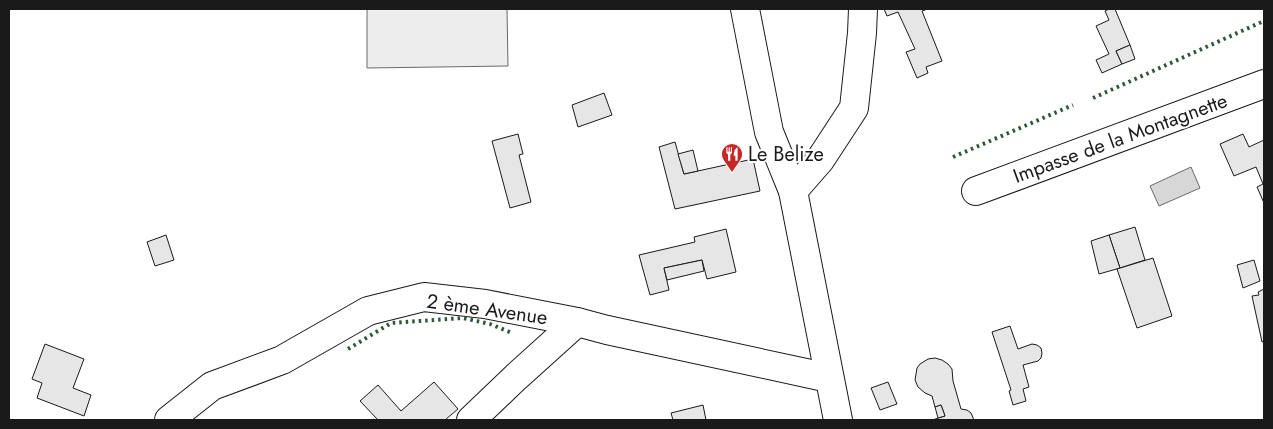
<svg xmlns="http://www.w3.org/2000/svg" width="1273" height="429" viewBox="0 0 1273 429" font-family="Jost,sans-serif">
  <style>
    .built { fill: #ededed; stroke: #6a6a6a }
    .water { fill: #d7d7d7; stroke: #6a6a6a }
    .building { fill: #e6e6e6; stroke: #1a1a1a }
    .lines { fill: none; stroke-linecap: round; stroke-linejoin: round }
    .minor-casing { stroke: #1a1a1a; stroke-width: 30 }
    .minor { stroke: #fff; stroke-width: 28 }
    .hedge { stroke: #2b5a34; stroke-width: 4; stroke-dasharray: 2.5 4; stroke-linecap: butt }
    .labels { text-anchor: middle; stroke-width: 4; stroke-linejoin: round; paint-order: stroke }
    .street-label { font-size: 20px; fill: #1a1a1a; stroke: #fff }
    .poi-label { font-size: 20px; fill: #1a1a1a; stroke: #fff; text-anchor: start }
  </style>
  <rect width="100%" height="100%" fill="#fff"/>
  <path class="built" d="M367,9H507L508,66L367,68Z"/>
  <path class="water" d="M1191,167L1200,188L1159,206L1150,186Z"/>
  <g class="building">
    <path d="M884,9H928L922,11L942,61L926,67L928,73L917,78L906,52L915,49L898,12L887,16Z"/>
    <path d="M1109,9H1115L1130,45L1116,51L1122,64L1102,73L1096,60L1109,54L1096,26L1109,20L1105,11Z"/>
    <path d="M1130,45L1135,59L1122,64L1116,51Z"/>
    <path d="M604,93L612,115L578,127L572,105Z"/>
    <path d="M518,134L523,154L519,155L531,202L510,208L492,141Z"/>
    <path d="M1243,134L1249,147L1264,140V203L1257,187L1263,184L1256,167L1234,176L1220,144Z"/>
    <path d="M675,142L684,174L753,159L760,191L675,209L659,147Z"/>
    <path d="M693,150L698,171L684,174L678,154Z"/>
    <path d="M1135,227L1145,260L1120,268L1109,235Z"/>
    <path d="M726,229L736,272L707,279L702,260L664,268L669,290L650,295L639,255L695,242L694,237Z"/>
    <path d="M166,235L174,260L155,266L147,242Z"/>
    <path d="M1109,235L1120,268L1099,274L1091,241Z"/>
    <path d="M1153,258L1172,316L1137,328L1117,269Z"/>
    <path d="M702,260L704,271L667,280L664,268Z"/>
    <path d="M1254,260L1260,281L1243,288L1237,265Z"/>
    <path d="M1264,289V341L1262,342L1252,296L1259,295L1258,292Z"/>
    <path d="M1010,326L1018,349L1032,344L1037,345L1041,348L1042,353L1041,358L1038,361L1023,365L1029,387L1023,389L1026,401L1013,405L1009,391L1011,390L992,332Z"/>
    <path d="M45,344L84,359L73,388L91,395L84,416L37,398L42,383L32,379Z"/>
    <path d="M935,358L942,360L948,364L952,369L953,381L961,409L967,410L971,413L974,420H932L945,416L941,405L935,407L932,396L925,393L918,387L915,380L917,368L920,364L928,359Z"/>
    <path d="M434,382L458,409L445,420H378L360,401L378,385L401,411Z"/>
    <path d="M888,382L897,404L880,410L871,388Z"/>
    <path d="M703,405L706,420H673L671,413Z"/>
    <path d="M941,405L945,416L938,418L935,407Z"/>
  </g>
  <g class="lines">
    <g class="minor-casing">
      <g id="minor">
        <path d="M745,9L769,132L793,191L838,420"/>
        <path d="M793,191L820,160L854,108L862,33L863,9"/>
        <path d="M976,191L1264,84"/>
        <path d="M169,420L212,386L282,360L368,311L424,297L485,304L577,322L607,330L829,378"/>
        <path d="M471,420L516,377L577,322"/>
      </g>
    </g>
    <use href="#minor" class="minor"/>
    <g class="hedge">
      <path d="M1093,98L1264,21"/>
      <path d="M953,157L1073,105"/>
      <path d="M348,349L391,323L463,318L490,324L512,333"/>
    </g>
  </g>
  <defs>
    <g id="restaurant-pin" transform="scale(1.125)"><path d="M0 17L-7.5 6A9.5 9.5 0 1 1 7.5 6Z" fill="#c62828" stroke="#fff"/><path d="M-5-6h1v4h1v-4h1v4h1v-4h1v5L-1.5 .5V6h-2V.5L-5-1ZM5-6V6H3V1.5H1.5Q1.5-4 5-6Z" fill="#fff"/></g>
  </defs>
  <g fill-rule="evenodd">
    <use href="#restaurant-pin" x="732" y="154"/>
  </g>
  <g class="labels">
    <g class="street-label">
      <text transform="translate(1120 138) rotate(-20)" y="7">Impasse de la Montagnette</text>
      <text transform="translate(487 309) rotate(8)" y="7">2 ème Avenue</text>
    </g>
    <g class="poi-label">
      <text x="748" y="161">Le Belize</text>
    </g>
  </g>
  <rect width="1273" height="429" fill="none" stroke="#1a1a1a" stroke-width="20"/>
</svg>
